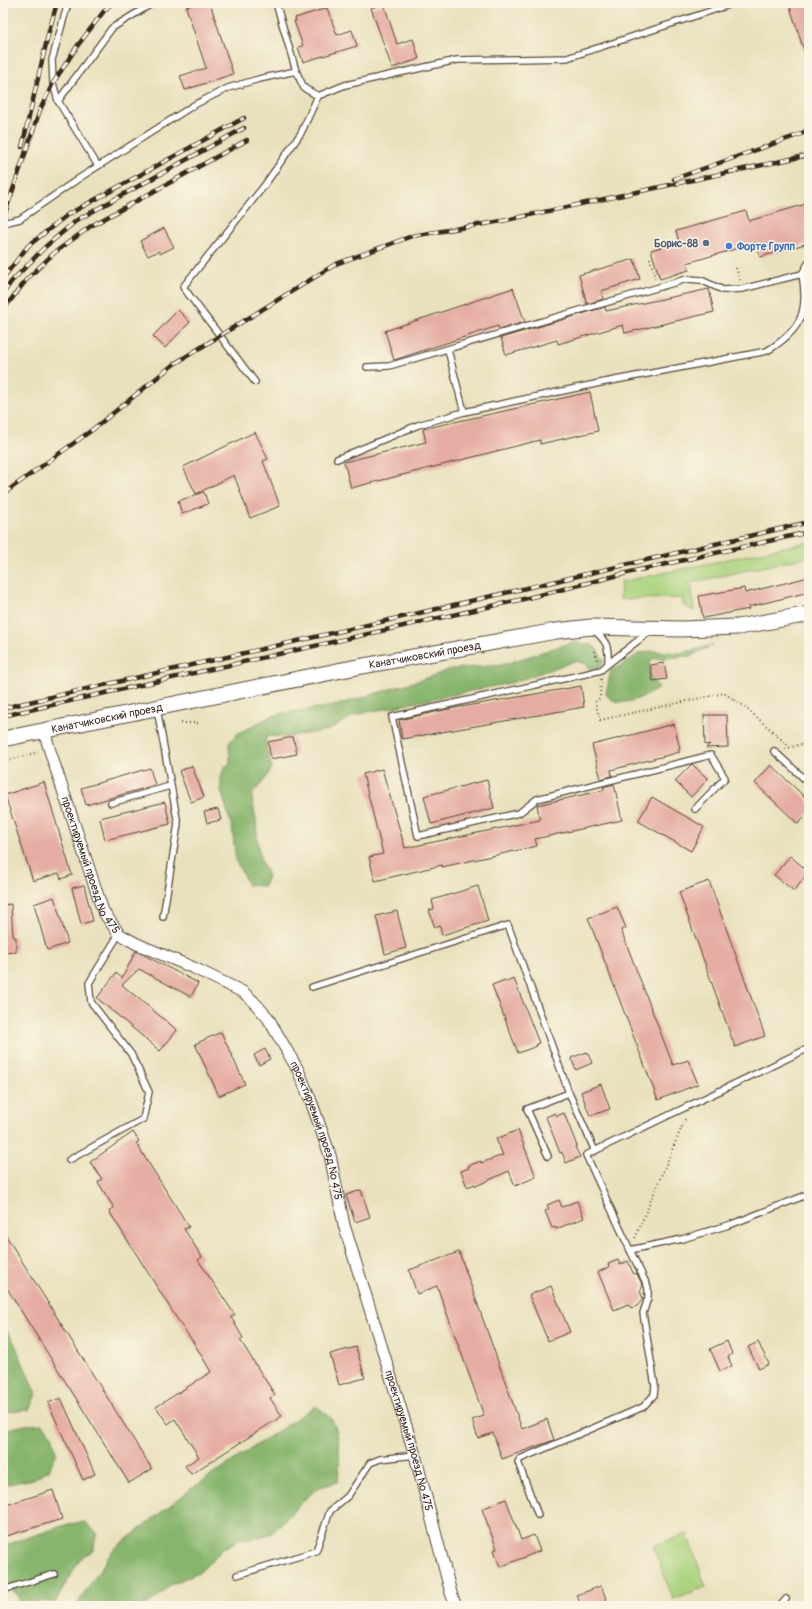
<svg xmlns="http://www.w3.org/2000/svg" width="812" height="1609" viewBox="0 0 812 1609" font-family="Pangolin,sans-serif">
  <style>
    .green { fill: #abd37e; stroke: #737e4e }
    .forest { fill: #88b56d; stroke: #627046 }
    .building { fill: #e5aca3 }
    .lines { fill: none; stroke-linecap: round; stroke-linejoin: round }
    .lane-casing { stroke: #554536; stroke-width: 8 }
    .street-casing { stroke: #554536; stroke-width: 13 }
    .secondary-casing { stroke: #554536; stroke-width: 17 }
    .path { stroke: #554536; stroke-width: 2; stroke-dasharray: 1 3; stroke-linecap: butt }
    .lane { stroke: #fff; stroke-width: 5.5 }
    .street { stroke: #fff; stroke-width: 11 }
    .secondary { stroke: #fff; stroke-width: 15 }
    .rail-casing { stroke: #3b2a1e; stroke-width: 4.5 }
    .rail { stroke: #fcf5e5; stroke-width: 3; stroke-dasharray: 9; stroke-linecap: butt }
    .service-dot { fill: #5c6f8a; stroke: #fcf5e5; stroke-width: 1.5 }
    .shop-dot { fill: #3f7fe0; stroke: #fcf5e5; stroke-width: 1.5 }
    .labels { text-anchor: middle; stroke-width: 3; stroke-linejoin: round; paint-order: stroke }
    .service-label { font-size: 11px; font-weight: bold; fill: #4e5e75; stroke: #fcf5e5; text-anchor: end }
    .shop-label { font-size: 11px; font-weight: bold; fill: #366cbe; stroke: #fcf5e5; text-anchor: start }
    .street-label { font-size: 11px; fill: #3b2a1e; stroke: #fcf5e5 }
  </style>
  <rect width="100%" height="100%" fill="#fcf5e5"/>
  <filter id="ink" filterUnits="userSpaceOnUse"><feTurbulence type="fractalNoise" baseFrequency=".025" numOctaves="2"/><feDisplacementMap in="SourceGraphic" scale="8" xChannelSelector="R" yChannelSelector="G"/><feConvolveMatrix kernelMatrix="1 2 1 2 8 2 1 2 1" color-interpolation-filters="sRGB"/></filter>
  <filter id="wash" filterUnits="userSpaceOnUse"><feTurbulence type="fractalNoise" baseFrequency=".012" numOctaves="4" result="noise"/><feDisplacementMap in="SourceGraphic" scale="16" xChannelSelector="R" yChannelSelector="G"/><feGaussianBlur stdDeviation="0.9" result="paint"/><feColorMatrix in="noise" values="0 0 0 0 0 0 0 0 0 0 0 0 0 0 0 0 0 1.4 0 .05"/><feComposite in="paint" operator="in"/></filter>
  <g filter="url(#wash)">
    <rect width="100%" height="100%" fill="#e9e1bd"/>
    <g class="green">
      <path d="M809,542L808,557L689,583L692,589L694,611L683,605V598L620,599L621,582Z"/>
      <path d="M687,1534L706,1587L673,1599L653,1546Z"/>
    </g>
    <g class="forest">
      <path d="M573,642C593,645 594,642 604,661L596,671L590,670L587,664L575,661L514,682L355,715L329,730L286,737L267,736L265,742L272,767L266,778L253,793L252,799L256,819L258,846L261,860L268,876L264,886L248,885L236,861L232,827L221,790V777L224,767L230,764L229,743L237,734L271,716L289,712L334,706L427,678L451,669L502,665Z"/>
      <path d="M713,645L691,656L652,659L649,664L651,678L659,688C645,696 619,712 606,694L611,670L623,665L638,654L650,651L682,653Z"/>
      <path d="M3,1325L14,1342L36,1394L29,1410L3,1412Z"/>
      <path d="M315,1406C319,1409 324,1411 328,1415C342,1429 340,1464 338,1482L320,1487L307,1497L272,1533L256,1538L239,1540L224,1548L201,1571L170,1585L158,1597L144,1606H78V1603L113,1550L191,1489Z"/>
      <path d="M43,1424L53,1437L56,1454L49,1470L33,1479L3,1485V1430L25,1425Z"/>
      <path d="M85,1522L97,1533L93,1550L79,1560L55,1603L39,1601L34,1606H17L19,1600L17,1594L3,1584V1546L68,1524Z"/>
    </g>
    <g id="blocks">
      <g class="building">
        <path d="M199,3H210L233,74L185,90L180,76L206,68L186,7Z"/>
        <path d="M802,3H809V60H807L790,7Z"/>
        <path d="M384,4L397,44L413,39L419,59L392,68L371,8Z"/>
        <path d="M327,8L337,35L352,30L357,46L303,62L298,47L303,46L294,21H296L295,18Z"/>
        <path d="M809,203V243L760,257L756,243L687,263L689,270L660,279L651,250L679,242L676,231L746,211L749,221Z"/>
        <path d="M164,228L174,247L160,254L159,251L148,256L140,241Z"/>
        <path d="M634,259L640,279L601,291L603,299L587,304L579,275Z"/>
        <path d="M513,288L525,322L499,330L498,326L394,360L385,331Z"/>
        <path d="M709,289L714,312L625,333L623,325L558,344L557,340L506,355L501,338L605,307L606,311Z"/>
        <path d="M178,310L190,322L165,348L153,336Z"/>
        <path d="M590,392L598,431L540,444V440L351,488L344,462L426,442L423,429Z"/>
        <path d="M255,432L268,459L263,461L280,506L250,518L234,475L196,494L183,467Z"/>
        <path d="M204,492L208,504L182,514L178,501Z"/>
        <path d="M809,577V592L748,607L749,609L703,618L699,596L744,588L745,593Z"/>
        <path d="M664,663L667,679L653,681L650,665Z"/>
        <path d="M581,686L584,707L402,739L399,720L449,709Z"/>
        <path d="M704,715H727L728,747L706,748L710,744L705,745Z"/>
        <path d="M674,724L680,749H677L680,752L611,770L612,776L601,779L592,745Z"/>
        <path d="M293,737L297,754L271,759L268,742Z"/>
        <path d="M692,764L708,779L691,797L675,781Z"/>
        <path d="M771,765L809,801V813L798,824L755,783Z"/>
        <path d="M192,766L204,797L191,802L179,771Z"/>
        <path d="M150,768L155,785L86,805L81,788Z"/>
        <path d="M382,769L405,848L540,820L537,805L604,790L603,787L614,784L622,820L535,839L537,846L442,867V865L375,881L369,857L383,854L363,774Z"/>
        <path d="M487,780L494,808L431,824L424,796Z"/>
        <path d="M44,782L72,875L61,879L59,873L33,881L5,795Z"/>
        <path d="M652,797L704,827L691,851L638,821Z"/>
        <path d="M165,802L170,824L105,840L100,818Z"/>
        <path d="M218,809L221,820L207,823L204,812Z"/>
        <path d="M790,856L809,872L794,891L774,875Z"/>
        <path d="M709,881L765,1036L735,1047L679,892Z"/>
        <path d="M84,885L93,921L81,924L72,888Z"/>
        <path d="M478,886L488,921L442,935L440,926L435,928L429,910L434,909L432,900Z"/>
        <path d="M54,897L68,943L47,950L34,904Z"/>
        <path d="M11,904L13,937H16V952L3,953V905Z"/>
        <path d="M617,907L626,928L621,930L673,1065L688,1060L698,1084L658,1100L588,918Z"/>
        <path d="M397,911L406,948L385,954L376,916Z"/>
        <path d="M136,951L198,983L191,997L139,969L122,985L177,1030L160,1051L97,998L116,973L122,978Z"/>
        <path d="M514,979L539,1043L536,1044L537,1046L518,1053L492,985L505,980L506,982Z"/>
        <path d="M221,1032L245,1084L219,1096L195,1044Z"/>
        <path d="M265,1049L270,1059L259,1065L254,1055Z"/>
        <path d="M587,1052L592,1063L576,1070L571,1058Z"/>
        <path d="M601,1084L610,1109L590,1116L581,1092Z"/>
        <path d="M555,1113L557,1116L564,1113L577,1146L575,1147L580,1157L566,1163L562,1152L560,1153L546,1117Z"/>
        <path d="M518,1130L536,1177L515,1186L509,1171L476,1186L475,1184L467,1187L461,1171L469,1168L468,1166L481,1161V1163L503,1155L496,1139Z"/>
        <path d="M133,1132L139,1141L136,1143L189,1227L184,1229L202,1257L198,1260L235,1315L231,1317L243,1338L240,1340L275,1395L270,1398L282,1416L191,1474L185,1466L199,1457L175,1419L168,1424L156,1407L211,1372L194,1343L181,1325L109,1211L114,1208L98,1182L102,1179L90,1162Z"/>
        <path d="M361,1190L370,1217L355,1222L346,1195Z"/>
        <path d="M559,1200L562,1207L577,1201L584,1218L556,1229L555,1227L552,1228L545,1211L549,1209L547,1205Z"/>
        <path d="M3,1231L152,1469L129,1483L3,1282Z"/>
        <path d="M459,1252L522,1429L547,1419L554,1440L502,1459L493,1433L478,1438L472,1420L484,1416L437,1286L417,1294L409,1270Z"/>
        <path d="M618,1260L620,1265L628,1261L633,1273L637,1274L643,1286L640,1291L643,1299L637,1306L631,1308L628,1304L614,1310L598,1272L609,1267L608,1264Z"/>
        <path d="M551,1286L570,1332L548,1341L529,1295Z"/>
        <path d="M727,1341L732,1354L728,1357L732,1366L720,1371L710,1349Z"/>
        <path d="M758,1342L769,1364L759,1369L748,1347Z"/>
        <path d="M356,1347L365,1378L339,1385L330,1354Z"/>
        <path d="M61,1398L95,1474L83,1480L48,1403Z"/>
        <path d="M53,1490L62,1519L3,1537V1506Z"/>
        <path d="M506,1499L521,1540L534,1535L540,1551L500,1567L494,1550L497,1549L482,1509Z"/>
        <path d="M601,1586L609,1606H581L577,1595Z"/>
      </g>
    </g>
  </g>
  <g filter="url(#ink)">
    <use href="#blocks" fill-opacity="0" stroke="#554536" stroke-width="1"/>
    <g class="lines">
      <g class="lane-casing">
        <g id="lane">
          <path d="M276,3L296,71"/>
          <path d="M58,101L53,83L52,60L68,3"/>
          <path d="M98,166L58,101L112,28L153,3"/>
          <path d="M3,223L20,219L81,177L194,105L228,88L259,79L296,71L304,88L318,96L345,85L457,60L567,58L735,3"/>
          <path d="M448,350L464,412"/>
          <path d="M367,367L389,366L687,279L701,280L723,290L742,289L802,274L809,262"/>
          <path d="M255,382L183,287L264,186L301,133L318,96"/>
          <path d="M337,459L418,425L464,412L600,383L767,351C801,330 809,313 802,274"/>
          <path d="M594,630C607,642 609,646 608,664L649,632"/>
          <path d="M608,664L601,670L585,674L392,717L418,836L519,813L537,799L711,755L725,778L695,809"/>
          <path d="M157,709L178,824L163,917"/>
          <path d="M774,751L809,783"/>
          <path d="M111,803L170,786"/>
          <path d="M312,987L508,925L569,1093L595,1151"/>
          <path d="M548,1156L527,1109L569,1093"/>
          <path d="M69,1160L143,1119L149,1092L131,1054L91,1002L89,983L119,934"/>
          <path d="M630,1250L682,1239L732,1224L809,1194"/>
          <path d="M538,1515L518,1462L520,1459L643,1407L654,1395L655,1386L643,1313L648,1298V1287L630,1250L586,1155L809,1048"/>
          <path d="M237,1575L316,1551L330,1511L348,1496L370,1463L380,1459L415,1455"/>
          <path d="M3,1590L54,1574"/>
          <path d="M780,1606L786,1599"/>
        </g>
      </g>
      <g class="street-casing">
        <g id="street">
          <path id="s1" d="M44,730L49,748L103,911L119,934L137,944L194,968L243,992L253,1001L268,1018L298,1070L311,1101L330,1155L344,1225L415,1455L451,1593L456,1606"/>
        </g>
      </g>
      <g class="secondary-casing">
        <g id="secondary">
          <path id="s2" d="M3,739L352,668L556,631L591,627L681,629L738,627L809,614"/>
        </g>
      </g>
      <g class="path">
        <path d="M650,258L655,279"/>
        <path d="M736,268L740,280"/>
        <path d="M595,651L598,661"/>
        <path d="M601,679L600,698L595,702L600,720L724,693L745,707L790,747"/>
        <path d="M181,723H200"/>
        <path d="M785,749L809,742"/>
        <path d="M3,762L38,752"/>
        <path d="M804,796L808,792"/>
        <path d="M635,1238L686,1117"/>
      </g>
      <use href="#lane" class="lane"/>
      <use href="#street" class="street"/>
      <use href="#secondary" class="secondary"/>
      <g class="rail-casing">
        <g id="rail">
          <path d="M22,147L49,31L57,3"/>
          <path d="M674,179L801,134L809,129"/>
          <path d="M3,219L40,110L53,83L78,45L104,11L112,3"/>
          <path d="M3,278L28,246L67,215L244,118"/>
          <path d="M3,294L11,282L45,247L77,220L244,128"/>
          <path d="M3,310L27,279L54,253L91,226L247,140"/>
          <path d="M3,494L92,430L174,364L336,264L412,236L502,221L809,155"/>
          <path d="M3,708L385,621L809,522"/>
          <path d="M3,716L528,598L635,571L809,532"/>
        </g>
      </g>
      <use href="#rail" class="rail"/>
    </g>
  </g>
  <circle class="service-dot" cx="706" cy="243" r="4"/>
  <circle class="shop-dot" cx="729" cy="246" r="4"/>
  <g class="labels">
    <g class="service-label">
      <text x="698" y="247">Борис-88</text>
    </g>
    <g class="shop-label">
      <text x="737" y="250">Форте Групп</text>
    </g>
    <g class="street-label">
      <text dy="4" stroke="none"><textPath href="#s2" startOffset="430">Канатчиковский проезд</textPath></text>
      <text dy="4" stroke="none"><textPath href="#s2" startOffset="106">Канатчиковский проезд</textPath></text>
      <text dy="4" stroke="none"><textPath href="#s1" startOffset="143">проектируемый проезд № 475</textPath></text>
      <text dy="4" stroke="none"><textPath href="#s1" startOffset="515">проектируемый проезд № 475</textPath></text>
      <text dy="4" stroke="none"><textPath href="#s1" startOffset="839">проектируемый проезд № 475</textPath></text>
    </g>
  </g>
  <rect width="812" height="1609" fill="none" stroke="#fcf5e5" stroke-width="16"/>
</svg>
